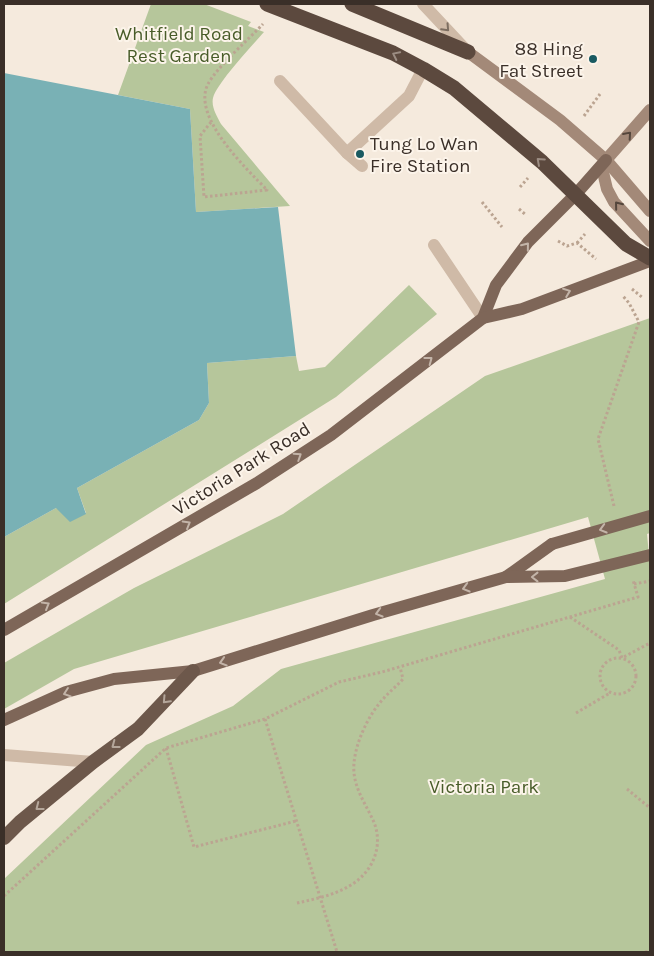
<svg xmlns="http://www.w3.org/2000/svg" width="654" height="956" viewBox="0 0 654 956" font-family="Karla,sans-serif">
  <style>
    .green { fill: #b6c69b }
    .water { fill: #79b1b5 }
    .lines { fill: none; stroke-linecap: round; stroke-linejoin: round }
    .path { stroke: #bba491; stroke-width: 3; stroke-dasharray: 2.5 2.5; stroke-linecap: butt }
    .service { stroke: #cfbaa7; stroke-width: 12 }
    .minor { stroke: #cfbaa7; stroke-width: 12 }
    .secondary { stroke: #a38978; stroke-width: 12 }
    .primary { stroke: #7e6658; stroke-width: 12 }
    .trunk { stroke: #6d584b; stroke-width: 14 }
    .motorway { stroke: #5c493e; stroke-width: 15 }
    .primary-bridge { stroke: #7e6658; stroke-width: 12 }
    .oneway { stroke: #7d6e61 }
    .oneway2 { stroke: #9c8d83 }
    .oneway3 { stroke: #54463c }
    .oneway4 { stroke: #c3b4a8 }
    .oneway5 { stroke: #b4a69a }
    .poi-dot { fill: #195a61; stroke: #fcf4ea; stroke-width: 2 }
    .labels { text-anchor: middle; stroke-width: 4; stroke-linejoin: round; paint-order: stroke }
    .park-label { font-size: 19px; fill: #485c29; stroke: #fcf4ea }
    .poi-label { font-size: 19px; fill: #3a2f28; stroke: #fcf4ea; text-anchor: end }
    .street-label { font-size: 19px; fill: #3a2f28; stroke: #fcf4ea }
  </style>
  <rect width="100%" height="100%" fill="#f5eadd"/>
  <g class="green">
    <path d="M151,4H204L251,22L248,26L264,32C252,46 217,83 213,98C211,107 217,116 221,124L290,206L196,212L190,109L118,95Z"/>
    <path d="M409,285L437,314L336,397L4,604V537L56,508L86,513L77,488L199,420L209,403L207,363L296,356L299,371L325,367Z"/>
    <path d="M650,318V533L647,534L650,566V952H4V879L146,745L233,706L281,669L605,579L588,517L74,669L4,709V663L134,588L283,514L485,376Z"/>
  </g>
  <path class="water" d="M4,73L190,109L196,212L278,207L296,356L207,363L209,403L199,420L77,488L86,514L70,522L56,508L4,537Z"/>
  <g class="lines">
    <g class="path">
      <path d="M584,116L600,94"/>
      <path d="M211,122L200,136L204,197L267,190C247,169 191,117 208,84C218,66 248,40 263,24"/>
      <path d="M520,187L528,178"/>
      <path d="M482,202L502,227"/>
      <path d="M519,209L526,215"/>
      <path d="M558,241L567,246L577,243L596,259"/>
      <path d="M577,243L585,234"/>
      <path d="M632,289L643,298"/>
      <path d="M614,506L598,439L639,322L629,303L622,295"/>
      <path d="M634,584L650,581"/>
      <path d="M570,617L619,650L622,658L650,643"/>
      <circle cx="618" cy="676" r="18"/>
      <path d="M576,713L610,693"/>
      <path d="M265,719L337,952"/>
      <path d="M166,748L194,847L296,821"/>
      <path d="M627,789L650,808"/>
      <path d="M4,896L166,748L265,719L339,682L382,672L638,597L633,580"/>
      <path d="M297,903C315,899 335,895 351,885C374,871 384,844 373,820C364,801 352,785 354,763C356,741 369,714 384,698C390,691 397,686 403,679L400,667"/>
      <path d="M645,952L650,951"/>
    </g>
    <g class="service">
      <path d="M280,81L347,153L362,166"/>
      <path d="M347,153L409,96L423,69"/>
      <path d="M434,245L483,318"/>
      <path d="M4,755L93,762"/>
    </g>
    <path class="minor" d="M423,4L467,51"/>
    <g class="secondary">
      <path d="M468,52L560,120L606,160L650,211"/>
      <path d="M650,110L606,160L603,172L607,189L614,202L650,241"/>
    </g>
    <g class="primary">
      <path d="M483,318L496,285L528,242L576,194L606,160"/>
      <path d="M506,577L552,544"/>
      <path d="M4,630L257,483L331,435L483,318L522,309L650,261"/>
      <path d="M4,720L66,692L114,679L193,671L373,615L506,577L565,576L650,555"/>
    </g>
    <path class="trunk" d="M4,838L20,822L93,762L138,729L193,671"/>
    <g class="motorway">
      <path d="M267,4L393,53L423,69L454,88L542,162L626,244L650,258"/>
      <path d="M352,4L468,52"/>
    </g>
    <path class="primary-bridge" d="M552,544L650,516"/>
  </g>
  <defs><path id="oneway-chevron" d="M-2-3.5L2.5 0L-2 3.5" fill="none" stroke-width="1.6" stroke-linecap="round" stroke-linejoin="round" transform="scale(1.25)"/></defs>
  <use class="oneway" href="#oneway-chevron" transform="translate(446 28) rotate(47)"/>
  <g class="oneway2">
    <use href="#oneway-chevron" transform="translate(396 55) rotate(-154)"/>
    <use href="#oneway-chevron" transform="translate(540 161) rotate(-138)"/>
  </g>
  <g class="oneway3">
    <use href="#oneway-chevron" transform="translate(628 135) rotate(-49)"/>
    <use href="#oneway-chevron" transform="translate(618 205) rotate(-129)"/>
  </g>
  <g class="oneway4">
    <use href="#oneway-chevron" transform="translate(526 246) rotate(-51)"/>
    <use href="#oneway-chevron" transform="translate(567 292) rotate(-21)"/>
    <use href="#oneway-chevron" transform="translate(429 360) rotate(-37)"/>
    <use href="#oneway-chevron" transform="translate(298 456) rotate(-33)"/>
    <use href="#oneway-chevron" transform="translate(187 524) rotate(-30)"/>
    <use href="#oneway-chevron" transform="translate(603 529) rotate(164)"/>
    <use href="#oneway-chevron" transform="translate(535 577) rotate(180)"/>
    <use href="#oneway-chevron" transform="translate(466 588) rotate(164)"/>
    <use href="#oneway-chevron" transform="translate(46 605) rotate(-30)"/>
    <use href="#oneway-chevron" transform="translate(379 613) rotate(164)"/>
    <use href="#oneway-chevron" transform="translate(223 662) rotate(163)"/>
    <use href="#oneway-chevron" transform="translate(67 693) rotate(161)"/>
  </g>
  <g class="oneway5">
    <use href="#oneway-chevron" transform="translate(166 700) rotate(133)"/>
    <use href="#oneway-chevron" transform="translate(115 745) rotate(143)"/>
    <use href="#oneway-chevron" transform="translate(39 807) rotate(142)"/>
  </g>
  <g class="poi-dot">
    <circle cx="593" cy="59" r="5"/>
    <circle cx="360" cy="154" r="5"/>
  </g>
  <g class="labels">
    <g class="park-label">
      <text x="179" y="40">Whitfield Road<tspan x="179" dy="22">Rest Garden</tspan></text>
      <text x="484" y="793">Victoria Park</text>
    </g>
    <g class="poi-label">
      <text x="583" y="55">88 Hing<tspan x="583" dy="22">Fat Street</tspan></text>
      <text x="370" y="150" text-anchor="start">Tung Lo Wan<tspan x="370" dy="22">Fire Station</tspan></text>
    </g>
    <g class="street-label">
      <text transform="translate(241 468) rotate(-32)" y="7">Victoria Park Road</text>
    </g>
  </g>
  <rect width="654" height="956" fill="none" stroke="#3a2f28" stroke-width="10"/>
</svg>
